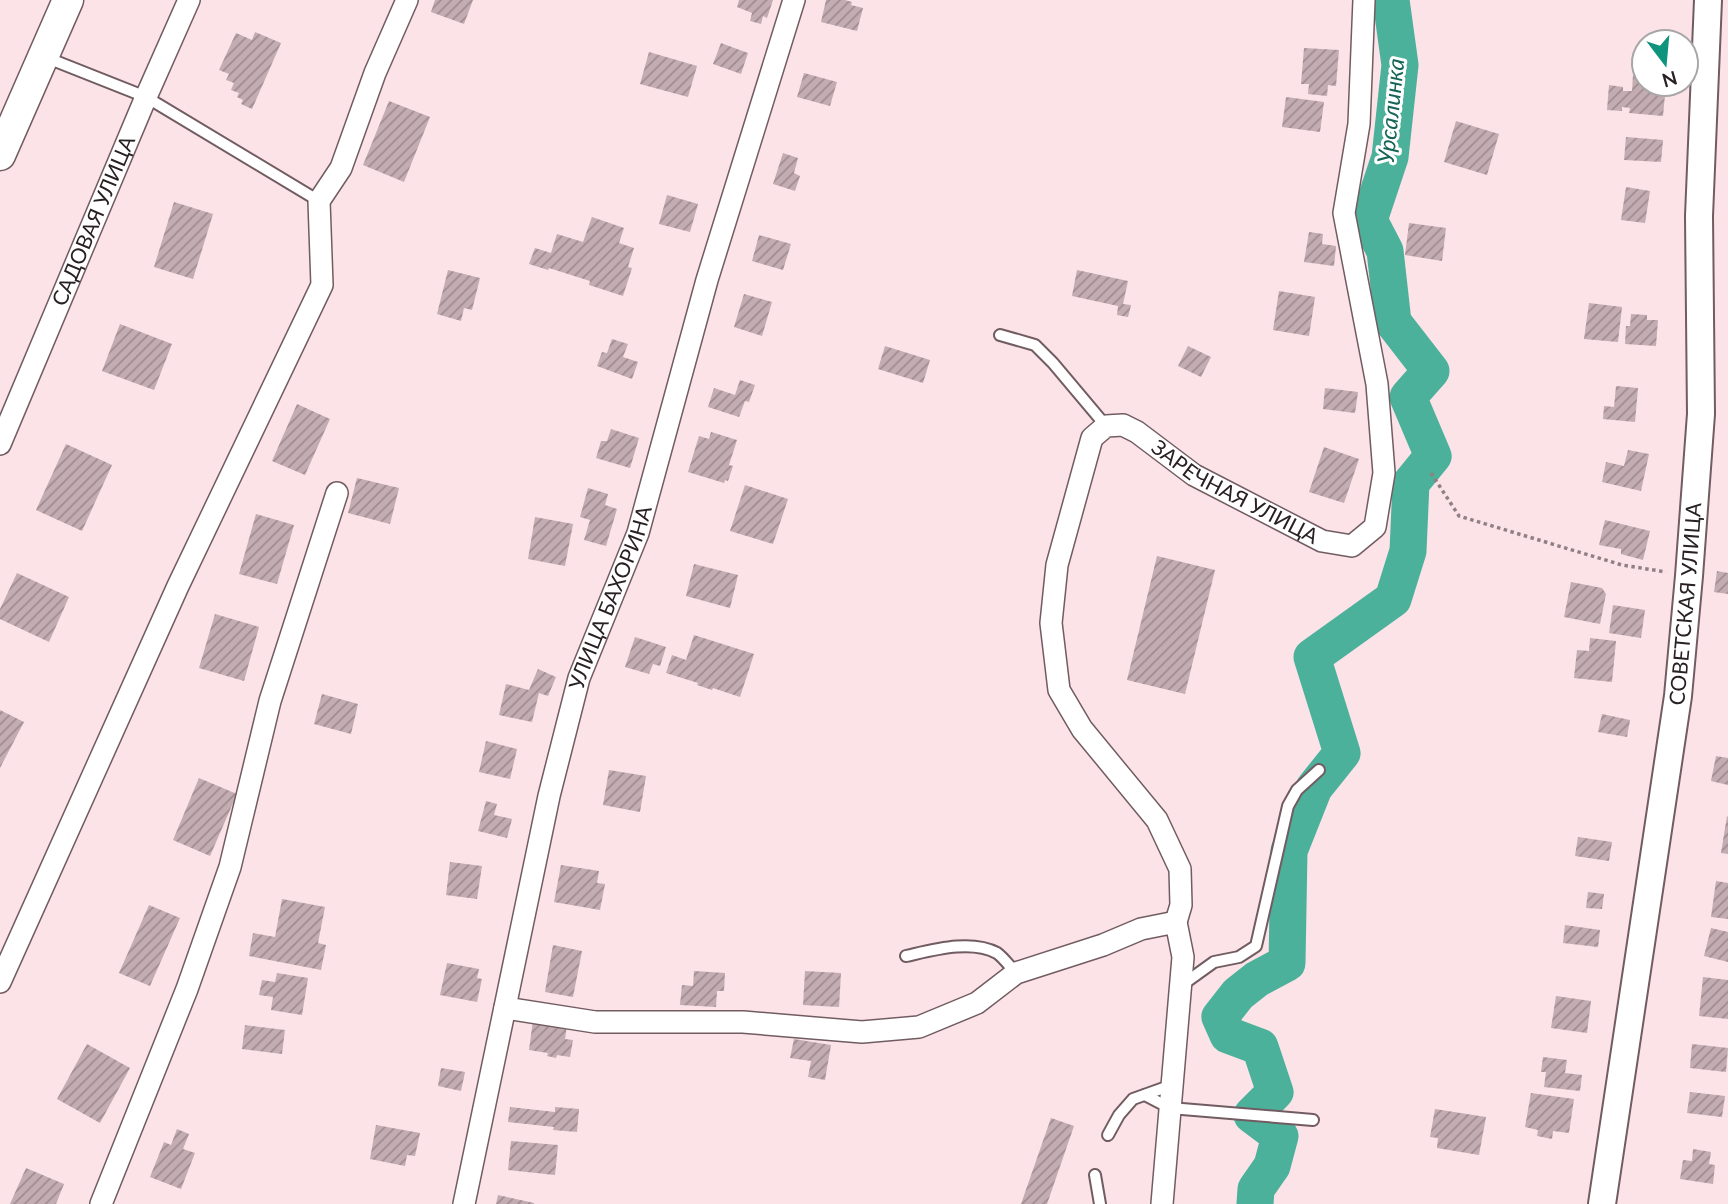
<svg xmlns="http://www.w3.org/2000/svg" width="1728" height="1204" viewBox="0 0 1728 1204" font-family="Lato,sans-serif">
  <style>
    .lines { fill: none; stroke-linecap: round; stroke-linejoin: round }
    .river { stroke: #4bb19b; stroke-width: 37 }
    .building { fill: url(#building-hatch) }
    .service-casing { stroke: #715c61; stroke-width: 14 }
    .minor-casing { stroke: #715c61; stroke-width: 24 }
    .tertiary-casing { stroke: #715c61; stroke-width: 30 }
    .secondary-casing { stroke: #715c61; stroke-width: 33 }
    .path { stroke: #908084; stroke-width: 3.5; stroke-dasharray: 3.5 3.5; stroke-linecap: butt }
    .service { stroke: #fff; stroke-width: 10 }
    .minor { stroke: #fff; stroke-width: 21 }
    .tertiary { stroke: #fff; stroke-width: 26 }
    .secondary { stroke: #fff; stroke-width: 30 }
    .labels { text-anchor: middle; stroke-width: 6; stroke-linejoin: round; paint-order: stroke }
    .street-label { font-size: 21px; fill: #282022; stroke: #fff }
    .water-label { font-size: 23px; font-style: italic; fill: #146556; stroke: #fff }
  </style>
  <defs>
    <pattern id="building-hatch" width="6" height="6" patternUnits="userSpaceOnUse" patternTransform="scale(1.75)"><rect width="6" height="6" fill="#c4adb2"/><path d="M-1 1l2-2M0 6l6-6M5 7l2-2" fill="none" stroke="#9f8c90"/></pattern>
  </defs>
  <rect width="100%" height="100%" fill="#fbe3e8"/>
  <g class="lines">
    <path class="river" d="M1255,1204L1256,1189L1272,1166L1280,1136L1252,1115L1275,1092L1260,1047L1228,1035L1220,1017L1238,994L1257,979L1287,963L1289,851L1314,788L1342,753L1312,657L1393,599L1408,551L1411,483L1433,456L1408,397L1431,371L1393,322L1385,251L1369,220L1390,157L1400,65L1391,0"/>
  </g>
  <g class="building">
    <path d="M435,0H473L464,24L431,12Z"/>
    <path d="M739,0H773L767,18L763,16L761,24L750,21L752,13L737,7Z"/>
    <path d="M826,0H845L852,2L851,5L863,8L857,31L821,22Z"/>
    <path d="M255,32L281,43L252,109L241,104L243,100L237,97L239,93L231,90L234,83L226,80L229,74L219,70L236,33L252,40Z"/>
    <path d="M721,43L748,53L741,74L713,64Z"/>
    <path d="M1304,48L1339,50L1336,86L1328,85L1327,96L1308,94L1309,84H1301Z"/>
    <path d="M649,52L697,66L688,97L640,84Z"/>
    <path d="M804,73L837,82L830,106L797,97Z"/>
    <path d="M1633,75L1644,76V84H1666L1663,116L1629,113L1630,108L1622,107V111L1607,110L1609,85L1623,87V91H1632Z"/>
    <path d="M1286,97L1324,102L1320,132L1282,127Z"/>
    <path d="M389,101L430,117L404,182L363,165Z"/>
    <path d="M1456,121L1499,134L1487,175L1444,162Z"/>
    <path d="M1626,137L1663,140L1661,162L1624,160Z"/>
    <path d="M783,153L798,158L794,173L800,176L795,191L773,184Z"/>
    <path d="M1626,187L1650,191L1645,223L1621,220Z"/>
    <path d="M667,195L698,204L690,232L659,224Z"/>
    <path d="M174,202L213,214L193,279L154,267Z"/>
    <path d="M592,217L624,228L619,243L634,248L628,267L632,268L623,296L589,285L590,281L549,268L548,270L529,264L535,248L551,253L557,234L583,242Z"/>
    <path d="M1409,223L1446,228L1442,261L1405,255Z"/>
    <path d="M1309,232L1323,234L1322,244L1336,246L1334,266L1304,262Z"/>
    <path d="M759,235L791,244L783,270L752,261Z"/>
    <path d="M448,270L480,278L472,310L464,308L461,321L437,314Z"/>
    <path d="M1077,270L1128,281L1123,304L1131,305L1128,317L1117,315L1118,306L1072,296Z"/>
    <path d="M1279,291L1315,297L1309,336L1273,330Z"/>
    <path d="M744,294L772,302L762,336L734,327Z"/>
    <path d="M1589,303L1622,307L1618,342L1584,339Z"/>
    <path d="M1631,314L1647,315V320H1658L1656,346L1625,344L1626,326H1630Z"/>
    <path d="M120,324L172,344L154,390L102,371Z"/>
    <path d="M612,339L628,344L623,357L638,362L632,379L597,366L602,352L607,353Z"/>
    <path d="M885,346L930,360L923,383L878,369Z"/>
    <path d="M1188,346L1211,357L1201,377L1178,366Z"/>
    <path d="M740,380L755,385L749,402L745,401L739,417L708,407L714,388L735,395Z"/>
    <path d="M1616,386L1638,388L1635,422L1603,419L1604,406L1614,407Z"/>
    <path d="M1325,388L1358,392L1355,413L1323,409Z"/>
    <path d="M297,404L330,419L305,475L272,461Z"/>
    <path d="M611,429L639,438L630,468L596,458L601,441H607Z"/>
    <path d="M711,432L737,440L729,465L733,466L728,481L725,480L724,483L688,472L699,436L709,439Z"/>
    <path d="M66,444L112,465L82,531L36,510Z"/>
    <path d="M1324,447L1359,459L1344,503L1309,492Z"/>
    <path d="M1628,450L1649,454L1641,491L1602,482L1606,462L1624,466Z"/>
    <path d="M357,478L399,488L390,524L348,513Z"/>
    <path d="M745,485L788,499L773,544L730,531Z"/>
    <path d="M588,488L608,494L605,505L617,509L606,546L584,540L590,520L580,517Z"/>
    <path d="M256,514L294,525L277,584L239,574Z"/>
    <path d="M535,517L573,524L565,566L528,559Z"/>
    <path d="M1605,520L1650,531L1643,560L1621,554V549L1599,545Z"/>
    <path d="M1157,556L1215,570L1185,694L1127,680Z"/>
    <path d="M694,564L738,575L730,608L686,596Z"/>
    <path d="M1717,571L1728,573V594L1714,592Z"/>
    <path d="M17,573L69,597L49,642L0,619V609Z"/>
    <path d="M1571,582L1602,588L1606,594L1600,624L1564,617Z"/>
    <path d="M1613,605L1645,610L1641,638L1609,633Z"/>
    <path d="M215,614L259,627L244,681L199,668Z"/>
    <path d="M694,635L754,654L740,697L713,688L712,690L697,685L698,683L666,673L672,655L686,660Z"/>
    <path d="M635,637L666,647L660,666L653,664L649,674L625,667Z"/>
    <path d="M1590,638L1616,641L1612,682L1574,678L1577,650L1589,651Z"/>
    <path d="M538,669L556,677L548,696L539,693L532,722L499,715L506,684L529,690Z"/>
    <path d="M322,694L358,704L351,734L314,724Z"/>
    <path d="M0,710L24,722L0,768Z"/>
    <path d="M1602,714L1630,720L1627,737L1598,732Z"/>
    <path d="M486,741L517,749L510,779L479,772Z"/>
    <path d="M1716,756L1728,758V785L1711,781Z"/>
    <path d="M609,770L646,776L640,812L603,805Z"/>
    <path d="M199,778L237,794L210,856L173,840Z"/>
    <path d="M486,801L497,804L494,815L512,819L507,838L478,831Z"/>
    <path d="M1727,816L1728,817V854L1721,853Z"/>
    <path d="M1578,837L1612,842L1609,861L1575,856Z"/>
    <path d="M450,862L482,866L477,899L446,895Z"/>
    <path d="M561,865L599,871L597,883L605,884L600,910L554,902Z"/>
    <path d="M1716,881L1728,883V919L1711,917Z"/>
    <path d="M1588,892L1604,894L1602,909L1586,908Z"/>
    <path d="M282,899L325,907L318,943L326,945L321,970L249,956L253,933L275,937Z"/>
    <path d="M149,905L180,918L150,986L119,973Z"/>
    <path d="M1565,925L1600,930L1598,947L1563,943Z"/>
    <path d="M1711,928L1728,932V962L1704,956Z"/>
    <path d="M553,945L582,951L573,997L545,992Z"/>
    <path d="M447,963L479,969L477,978L482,979L477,1002L440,995Z"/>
    <path d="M694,971L725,973L724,991H717L716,1007L680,1005L682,985L693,986Z"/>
    <path d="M805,971L841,973L839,1007L803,1005Z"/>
    <path d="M277,973L308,978L302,1015L271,1010L273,997L259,995L262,980L275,982Z"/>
    <path d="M1703,977L1728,980V1019L1699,1016Z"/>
    <path d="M1556,996L1591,1001L1587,1033L1551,1028Z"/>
    <path d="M533,1020L567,1025L565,1039L573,1040L570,1057L557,1055L556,1058L547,1056L548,1053L529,1050Z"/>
    <path d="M245,1025L285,1030L282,1054L242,1049Z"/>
    <path d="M794,1039L831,1045L825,1080L808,1077L811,1061L790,1058Z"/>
    <path d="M87,1044L130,1068L100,1123L57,1099Z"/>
    <path d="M1692,1044L1728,1048L1726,1072L1690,1068Z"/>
    <path d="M1543,1057L1567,1060L1565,1073L1582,1075L1580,1091L1544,1087L1546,1072H1541Z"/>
    <path d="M441,1068L465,1072L461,1091L438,1086Z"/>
    <path d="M1690,1092L1725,1096L1722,1117L1687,1113Z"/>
    <path d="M1531,1093L1574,1099L1569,1133L1553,1131L1552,1139L1537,1136L1538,1130L1525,1127Z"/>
    <path d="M510,1107L555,1112V1107L579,1109L577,1132L553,1130L554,1127L508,1122Z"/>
    <path d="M1435,1109L1486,1117L1479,1155L1437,1148L1438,1138L1430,1137Z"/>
    <path d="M1051,1118L1074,1126L1047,1204H1021Z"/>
    <path d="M376,1125L420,1133L415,1156L407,1155L405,1166L370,1159Z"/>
    <path d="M177,1129L189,1134L183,1149L195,1153L181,1189L150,1177L164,1142L171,1145Z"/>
    <path d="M511,1141L558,1145L555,1175L508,1170Z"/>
    <path d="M1693,1149L1711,1152L1709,1164L1715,1165L1713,1184L1680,1179L1683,1160L1692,1161Z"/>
    <path d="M26,1168L64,1184L56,1204H10Z"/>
    <path d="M498,1195L534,1203V1204H496Z"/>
  </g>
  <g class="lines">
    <g class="service-casing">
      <g id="service">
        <path d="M45,57L146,97L319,201"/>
        <path d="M1000,335L1035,345L1053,363L1106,426"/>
        <path d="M906,956C933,950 971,939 997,953C1004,958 1010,967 1016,973"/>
        <path d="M1182,985L1214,962L1239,957L1256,946L1288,806L1297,790L1319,770"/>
        <path d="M1145,1095L1170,1108L1313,1120"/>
        <path d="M1108,1135L1119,1115L1133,1099L1172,1085"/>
        <path d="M1095,1175L1100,1204"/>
      </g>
    </g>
    <g class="minor-casing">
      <g id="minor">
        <path id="s1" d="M0,444L146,97L189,0"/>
        <path id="s2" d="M1176,922L1181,905L1180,869L1157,820L1082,729L1059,690L1051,623L1057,565L1092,438L1106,426L1123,425L1137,432L1194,475L1322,541L1352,546L1375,527L1384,473L1377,384L1344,213L1359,124L1364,0"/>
        <path d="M0,982L178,586L322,285L319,201L341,168L375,73L407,0"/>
        <path d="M505,1008L595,1022H743L862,1032L919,1027L977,1003L1016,973L1103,945L1141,929L1176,922L1183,957L1162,1204"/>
        <path d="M101,1204L187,989L230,867L270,701L337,493"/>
        <path id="s3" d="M464,1204L549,796L579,678L638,533L707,280L794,0"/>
      </g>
    </g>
    <g class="tertiary-casing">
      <g id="tertiary">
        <path id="s4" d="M1602,1204L1678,696L1689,576L1701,414L1699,216L1708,0"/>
      </g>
    </g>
    <g class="secondary-casing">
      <path id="secondary" d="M0,155L68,0"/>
    </g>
    <path class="path" d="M1431,473L1459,516L1622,565L1666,572"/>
    <use href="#service" class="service"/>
    <use href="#minor" class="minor"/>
    <use href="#tertiary" class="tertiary"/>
    <use href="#secondary" class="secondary"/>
  </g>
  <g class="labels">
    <g class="street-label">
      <text dy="7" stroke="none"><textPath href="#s1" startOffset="242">САДОВАЯ УЛИЦА</textPath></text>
      <text dy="7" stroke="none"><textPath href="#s2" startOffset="695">ЗАРЕЧНАЯ УЛИЦА</textPath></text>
      <text dy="7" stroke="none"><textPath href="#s3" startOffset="625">УЛИЦА БАХОРИНА</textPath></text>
      <text dy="7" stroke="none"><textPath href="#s4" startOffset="606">СОВЕТСКАЯ УЛИЦА</textPath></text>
    </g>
    <g class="water-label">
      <text transform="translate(1391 111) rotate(-84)" y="8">Урсалинка</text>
    </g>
  </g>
  <g transform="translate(1665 63) rotate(164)"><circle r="33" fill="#ffffff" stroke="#a9a6a7" stroke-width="2"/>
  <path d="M0-5L12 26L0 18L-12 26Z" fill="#0e937c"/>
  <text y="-10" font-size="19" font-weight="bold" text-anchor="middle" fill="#282022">N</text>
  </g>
</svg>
